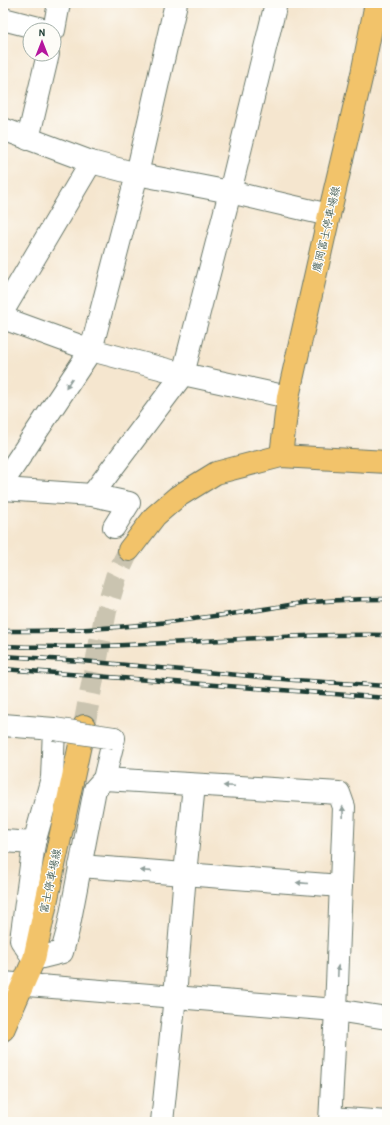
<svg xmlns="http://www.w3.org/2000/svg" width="390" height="1125" viewBox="0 0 390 1125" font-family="'Patrick Hand','Klee One',sans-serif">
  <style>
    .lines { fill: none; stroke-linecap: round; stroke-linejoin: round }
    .major-tunnel { stroke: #cac4b0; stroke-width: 22; stroke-dasharray: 22 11; stroke-linecap: butt }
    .minor-casing { stroke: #6a786a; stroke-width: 24 }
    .major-casing { stroke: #6a786a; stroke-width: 24 }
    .minor { stroke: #fff; stroke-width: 22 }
    .major { stroke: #f2c36a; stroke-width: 22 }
    .rail-casing { stroke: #1f3d34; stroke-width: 4.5 }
    .rail { stroke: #fdfcf7; stroke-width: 3; stroke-dasharray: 9; stroke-linecap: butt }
    .minor-bridge-casing { stroke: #6a786a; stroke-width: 24; stroke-linecap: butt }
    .minor-bridge { stroke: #fff; stroke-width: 22 }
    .oneway { fill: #8f9e9a }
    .labels { text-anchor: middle; stroke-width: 3; stroke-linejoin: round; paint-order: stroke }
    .street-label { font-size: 11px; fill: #1f3d34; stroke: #fdfcf7 }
  </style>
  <rect width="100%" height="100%" fill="#fdfcf7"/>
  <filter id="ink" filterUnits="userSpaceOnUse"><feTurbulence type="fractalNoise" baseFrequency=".025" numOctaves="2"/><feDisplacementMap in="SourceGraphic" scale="8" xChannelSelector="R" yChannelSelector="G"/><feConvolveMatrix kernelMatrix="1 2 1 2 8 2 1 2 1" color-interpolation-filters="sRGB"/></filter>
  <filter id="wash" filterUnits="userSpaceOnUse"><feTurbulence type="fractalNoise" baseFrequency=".012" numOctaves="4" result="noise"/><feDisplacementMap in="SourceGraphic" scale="16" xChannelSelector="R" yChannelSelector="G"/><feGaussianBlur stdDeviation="0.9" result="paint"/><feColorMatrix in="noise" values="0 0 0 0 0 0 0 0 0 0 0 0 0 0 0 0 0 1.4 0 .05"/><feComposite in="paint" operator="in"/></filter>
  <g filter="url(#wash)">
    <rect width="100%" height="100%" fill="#f5e6cf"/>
  </g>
  <g filter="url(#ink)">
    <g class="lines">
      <path class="major-tunnel" d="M84,726L106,611L116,577L129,550"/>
      <g class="minor-casing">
        <g id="minor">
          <path d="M3,19L46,30"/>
          <path d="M54,30L59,3"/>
          <path d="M3,129L91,162L137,174L230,192L329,215"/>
          <path d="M28,139L48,54"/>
          <path d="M3,311L91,162"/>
          <path d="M3,318L91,350L183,374L288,397"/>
          <path d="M3,482L91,350L137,174L176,3"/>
          <path d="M3,489L92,495L183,374L230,192L276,3"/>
          <path d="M92,495L129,503L114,527"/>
          <path d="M3,725L54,729L52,778L34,843L21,940L34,959L62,952L68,930L95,789L104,779L114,738"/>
          <path d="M104,779L339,793L344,807L336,1010L330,1122"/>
          <path d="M3,841L34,843"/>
          <path d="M80,866L341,886"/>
          <path d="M3,983L336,1010L387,1018"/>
          <path d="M331,1118L387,1122"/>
          <path d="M162,1122L175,996L185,874L194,785"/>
        </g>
      </g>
      <g class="major-casing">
        <g id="major">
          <path d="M281,456L288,397L329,215L362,74L376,3"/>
          <path d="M129,550L155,516L177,497L216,473L281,456L387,462"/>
          <path d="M3,1030L34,959L84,726"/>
        </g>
      </g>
      <use href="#minor" class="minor"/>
      <use href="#major" class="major"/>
      <g class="rail-casing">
        <g id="rail">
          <path d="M3,631C74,632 145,626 215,616C242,613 269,608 296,604C326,600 357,599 387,599"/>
          <path d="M3,646C131,651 259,633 387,635"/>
          <path d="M3,656L82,661L294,680L387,686"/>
          <path d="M3,669L387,698"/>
        </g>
      </g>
      <use href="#rail" class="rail"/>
      <g class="minor-bridge-casing">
        <path id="minor-bridge" d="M54,729L114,738"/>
      </g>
      <use href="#minor-bridge" class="minor-bridge"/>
    </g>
    <defs><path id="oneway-solid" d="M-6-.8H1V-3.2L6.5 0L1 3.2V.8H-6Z"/></defs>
    <g class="oneway">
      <use href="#oneway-solid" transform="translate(69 383) rotate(124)"/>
      <use href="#oneway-solid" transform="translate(229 786) rotate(-178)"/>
      <use href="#oneway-solid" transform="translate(343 812) rotate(-92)"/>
      <use href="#oneway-solid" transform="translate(146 871) rotate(-176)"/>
      <use href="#oneway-solid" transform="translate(302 883) rotate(-175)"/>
      <use href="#oneway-solid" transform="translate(338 971) rotate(-88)"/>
    </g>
  </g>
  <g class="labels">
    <g class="street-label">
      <text transform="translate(326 229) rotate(-77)" y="4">鷹岡富士停車場線</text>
      <text transform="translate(50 881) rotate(-78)" y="4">富士停車場線</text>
    </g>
  </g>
  <rect width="390" height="1125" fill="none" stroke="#fdfcf7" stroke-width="16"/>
  <g transform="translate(42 42)"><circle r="19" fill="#fdfcf7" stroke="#a4b0a9"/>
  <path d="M0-3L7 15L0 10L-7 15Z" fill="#b5179e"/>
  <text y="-6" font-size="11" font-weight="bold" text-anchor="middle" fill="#1f3d34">N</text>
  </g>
</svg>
